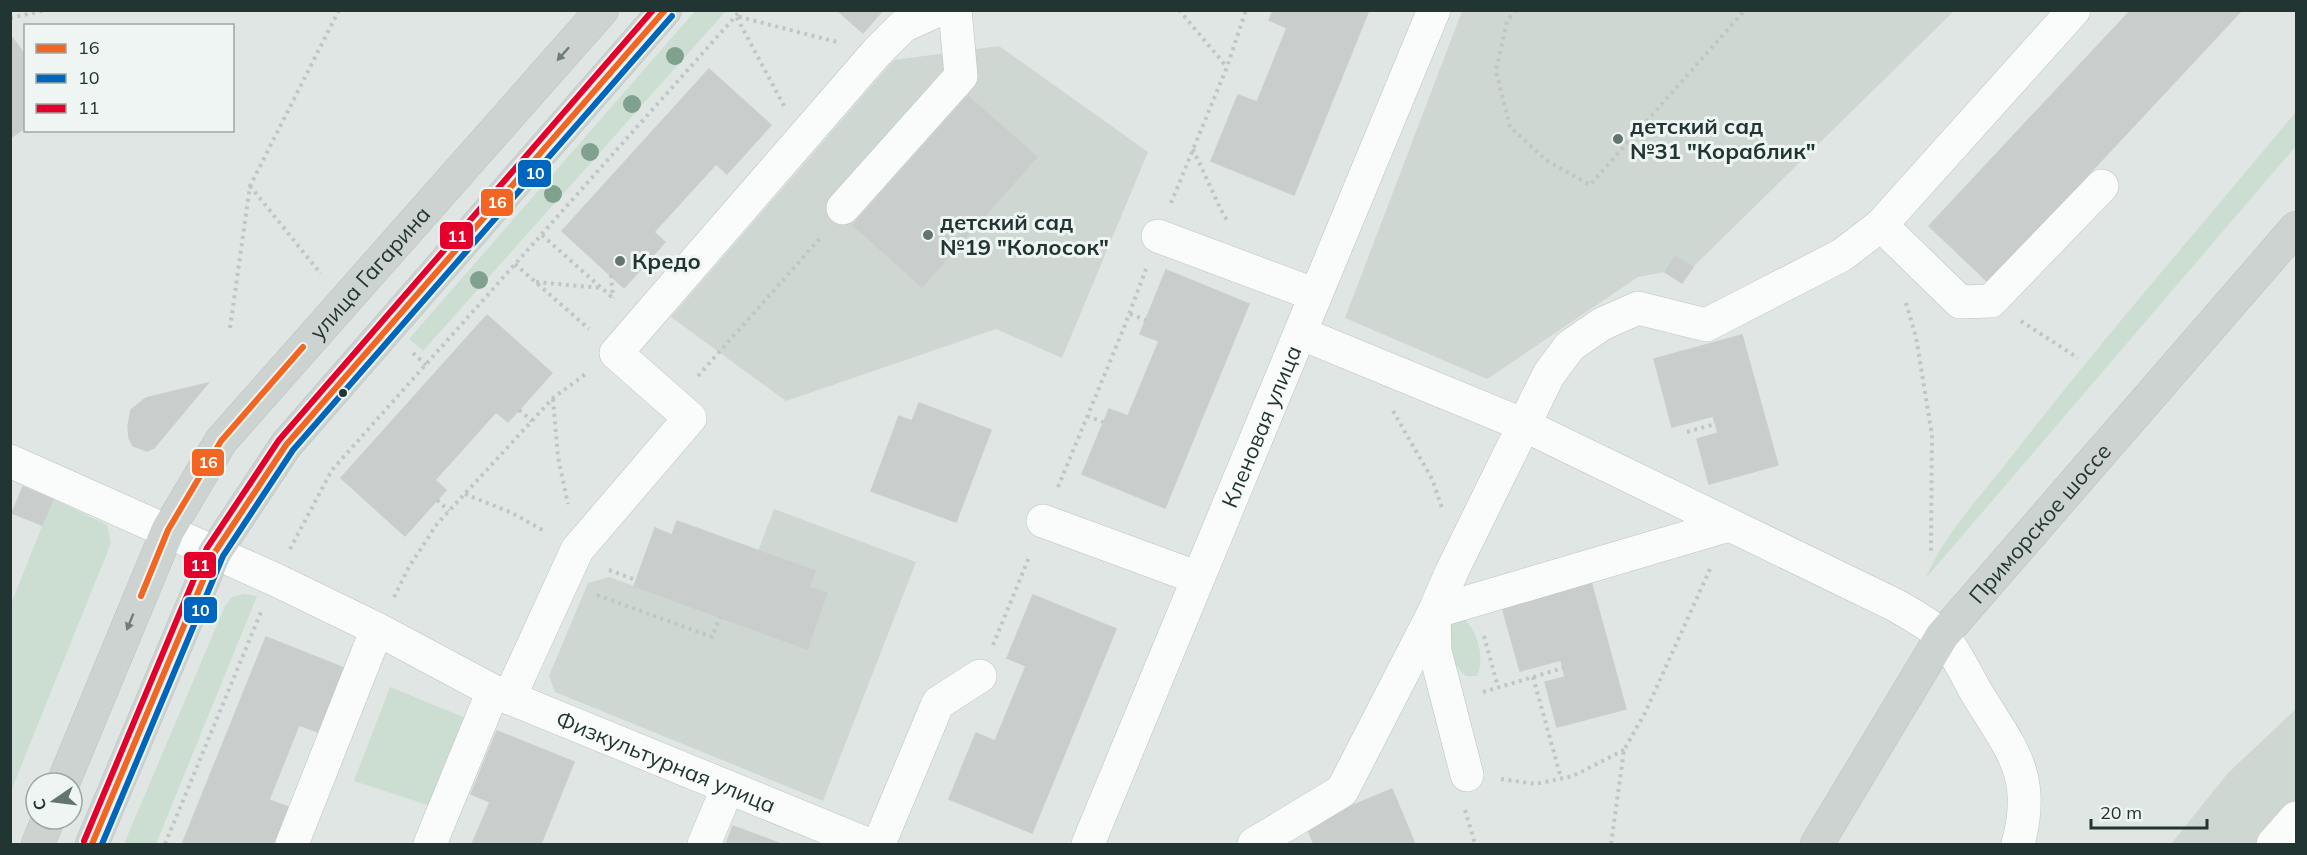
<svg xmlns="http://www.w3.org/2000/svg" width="2307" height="855" viewBox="0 0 2307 855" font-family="Mulish,sans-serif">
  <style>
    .built { fill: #cfd7d3 }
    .green { fill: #cbded1 }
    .building { fill: #c9cecc; stroke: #c9cfcc; stroke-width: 1.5 }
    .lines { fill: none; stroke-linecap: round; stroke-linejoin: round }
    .minor-casing { stroke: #bdc3c0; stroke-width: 34 }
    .major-casing { stroke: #bbc3c0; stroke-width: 34 }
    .path { stroke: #bfc7c5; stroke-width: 4; stroke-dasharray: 3 4.5; stroke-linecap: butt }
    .minor { stroke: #fafbfb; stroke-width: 33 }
    .major { stroke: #ccd3d1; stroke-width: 33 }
    .bus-1-casing { stroke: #eef5f2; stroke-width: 10 }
    .bus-2-casing { stroke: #eef5f2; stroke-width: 10 }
    .bus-3-casing { stroke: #eef5f2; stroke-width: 10 }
    .bus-1 { stroke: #f26522; stroke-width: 6 }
    .bus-2 { stroke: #0065bd; stroke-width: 6 }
    .bus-3 { stroke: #e4002b; stroke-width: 6 }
    .tree { fill: #7fa18e }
    .oneway { fill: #6e7d7a }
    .poi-dot { fill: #647470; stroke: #eef5f2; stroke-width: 2 }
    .bus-dot { fill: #213632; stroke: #eef5f2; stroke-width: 2 }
    .labels { text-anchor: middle; stroke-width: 6; stroke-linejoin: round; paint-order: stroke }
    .poi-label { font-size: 22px; font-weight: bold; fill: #213632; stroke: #eef5f2; text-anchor: start }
    .street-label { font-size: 22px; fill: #213632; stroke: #eef5f2 }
    .line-badge { stroke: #eef5f2; stroke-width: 2 }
    .badge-label { font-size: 16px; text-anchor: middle; font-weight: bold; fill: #fff }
  </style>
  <rect width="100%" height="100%" fill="#e0e6e3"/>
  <g class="built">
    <path d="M1462,11H1954L1693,267L1682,283L1665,272L1638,277L1487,379L1345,318Z"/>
    <path d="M999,46L1148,152L1062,358L996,329L786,401L671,317L894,60Z"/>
    <path d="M774,509L916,562L823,801L555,692L549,676L588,583L609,577L634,586L655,528L672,535L677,521L758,551Z"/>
    <path d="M2296,709V844H2171L2228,773Z"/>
  </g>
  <g class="green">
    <path d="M696,10L726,11L423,351L409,339Z"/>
    <path d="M2296,112V146L1926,578C1943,535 1986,490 2015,452C2105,336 2202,225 2296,112Z"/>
    <path d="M53,499L107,525L111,543L11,791V604Z"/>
    <path d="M244,594L257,596L156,844H124L225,606L232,597Z"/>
    <path d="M1463,618C1478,631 1485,658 1477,676H1466C1448,660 1448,648 1449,625Z"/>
    <path d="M390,687L468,719L431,806L354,781Z"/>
  </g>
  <g class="building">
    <path d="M837,10H883L863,33Z"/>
    <path d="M1273,10H1369L1294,195L1211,161L1238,95L1257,102L1287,28L1269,20Z"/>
    <path d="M2131,10H2242L1988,282L1929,226Z"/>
    <path d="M10,35L26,56V127L10,138Z"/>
    <path d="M709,69L771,125L727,174L716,164L654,232L665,242L624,288L562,231Z"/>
    <path d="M968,96L1037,157L922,287L853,225Z"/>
    <path d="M1675,256L1693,267L1682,283L1665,272Z"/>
    <path d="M1166,270L1249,304L1165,508L1082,474L1109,409L1128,416L1159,341L1140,334Z"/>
    <path d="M487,315L552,373L508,422L496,412L435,480L446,490L405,536L341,478Z"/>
    <path d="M1742,335L1778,465L1709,484L1697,439L1718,433L1713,416L1672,427L1654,359Z"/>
    <path d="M208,383L154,448L147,451L133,446L129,438L128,426L131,410L146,398Z"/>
    <path d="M919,403L991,430L956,522L871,491L899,416L912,421Z"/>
    <path d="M23,487L53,499L42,525L12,513Z"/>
    <path d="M677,521L815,571L809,587L827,593L807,649L634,586L655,528L672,535Z"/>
    <path d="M1590,578L1626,709L1557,727L1545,682L1565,677L1561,660L1520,671L1501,603Z"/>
    <path d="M1033,595L1116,629L1032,833L949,799L976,733L995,741L1026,666L1007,658Z"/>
    <path d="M266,637L344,668L318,732L299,725L269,800L288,807L273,844H189L183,842Z"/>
    <path d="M497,731L574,762L541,844H472L490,802L471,794Z"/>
    <path d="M1392,789L1415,844H1314L1306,825Z"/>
    <path d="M733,826L781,844H726Z"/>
  </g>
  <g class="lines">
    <g class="minor-casing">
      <g id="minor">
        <path d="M843,208L961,76L955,10"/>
        <path d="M1881,225L1960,302L1991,301L2102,186"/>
        <path d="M1158,236L1316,295"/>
        <path d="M1300,333L1524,425L1897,606C1910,614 1933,626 1943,637C1956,652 1966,674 1976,692C2011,749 2037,775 2018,844"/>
        <path id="s1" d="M10,461L274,579L377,629L493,691L867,844"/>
        <path d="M1043,521L1198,578"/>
        <path d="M509,698L577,550L690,418L616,353L877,52L903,26L938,10"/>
        <path d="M1467,775L1435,651L1434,612L1729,525"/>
        <path d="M292,844L377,629"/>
        <path d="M430,844L493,691"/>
        <path d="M704,844L728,787"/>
        <path d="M879,844L938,703L980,676"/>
        <path id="s2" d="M1088,844L1434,10"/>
        <path d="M1254,844L1342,791L1434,612L1452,571L1549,374L1570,346L1602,324L1638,308L1706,325L1842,255L1881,225L2074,10"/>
        <path d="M2273,844L2296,818"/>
      </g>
    </g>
    <g class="major-casing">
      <g id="major">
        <path id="s3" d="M63,783L168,530L221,441L602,10"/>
        <path d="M38,844L48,819"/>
        <path d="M92,844L215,552L286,445L665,10"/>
        <path id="s4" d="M1817,844L1942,636L2296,228"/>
      </g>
    </g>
    <g class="path">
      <path d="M1179,10L1226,66"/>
      <path d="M1516,10L1507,21L1496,71L1510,127L1546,160L1590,185L1745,10"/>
      <path d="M10,18L46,10"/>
      <path d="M784,106L736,16L837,42"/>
      <path d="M1193,149L1220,208L1228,222"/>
      <path d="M250,186L321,274"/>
      <path d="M1171,203L1227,67L1246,10"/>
      <path d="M542,235L615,300"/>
      <path d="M515,264L589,329"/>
      <path d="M611,275L613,298"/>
      <path d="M536,282L601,288"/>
      <path d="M1906,303L1916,337L1932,435L1931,551"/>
      <path d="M1130,314L1146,320"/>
      <path d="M2021,321L2078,358"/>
      <path d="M230,328L250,186L339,10"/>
      <path d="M413,353L426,365"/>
      <path d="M698,376L822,236"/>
      <path d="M553,399L558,457L568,504"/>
      <path d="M519,410L532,421"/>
      <path d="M1393,411L1432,479L1442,508"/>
      <path d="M1087,416L1103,422"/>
      <path d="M1687,432L1715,424"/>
      <path d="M1058,487L1123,330L1146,269"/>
      <path d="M465,494L512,513L546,532"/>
      <path d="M437,500L449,511"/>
      <path d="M290,549L332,470L741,10"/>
      <path d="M609,570L636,580"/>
      <path d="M597,595L712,637L720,617"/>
      <path d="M394,597L409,567L437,524L553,398L587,373"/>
      <path d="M1484,636L1498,687"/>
      <path d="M993,645L1030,555"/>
      <path d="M1533,677L1561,778"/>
      <path d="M1483,692L1563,668"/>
      <path d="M1501,779L1536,784L1573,776L1624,750"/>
      <path d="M1465,810L1475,844"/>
      <path d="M165,844L261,612"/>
      <path d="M1611,844L1624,750L1645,713L1710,569"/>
    </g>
    <use href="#minor" class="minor"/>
    <use href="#major" class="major"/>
    <g class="bus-1-casing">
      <g id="bus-1">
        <path d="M141,596L168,530L221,441L303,347"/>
        <path d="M92,844L215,552L286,445L665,10"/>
      </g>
    </g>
    <g class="bus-2-casing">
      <path id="bus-2" d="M102,844L223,556L293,450L672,16"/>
    </g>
    <g class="bus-3-casing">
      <path id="bus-3" d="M84,841L207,548L279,440L653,10"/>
    </g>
    <use href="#bus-1" class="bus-1"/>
    <use href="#bus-2" class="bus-2"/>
    <use href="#bus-3" class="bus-3"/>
  </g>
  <g class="tree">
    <circle cx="675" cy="56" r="9"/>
    <circle cx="632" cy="104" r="9"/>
    <circle cx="590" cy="152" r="9"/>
    <circle cx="553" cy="194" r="9"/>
    <circle cx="479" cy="280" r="9"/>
  </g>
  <defs><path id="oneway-solid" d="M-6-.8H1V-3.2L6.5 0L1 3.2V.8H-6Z" transform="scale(1.5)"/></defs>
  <g class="oneway">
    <use href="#oneway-solid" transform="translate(563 54) rotate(132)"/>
    <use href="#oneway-solid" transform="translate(130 622) rotate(112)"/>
  </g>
  <g class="poi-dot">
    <circle cx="1618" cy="139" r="6"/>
    <circle cx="928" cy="235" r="6"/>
    <circle cx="620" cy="261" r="6"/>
  </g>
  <circle class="bus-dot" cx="343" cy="393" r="5"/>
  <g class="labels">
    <g class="poi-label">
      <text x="1630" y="134">детский сад<tspan x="1630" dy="25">№31 "Кораблик"</tspan></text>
      <text x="940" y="230">детский сад<tspan x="940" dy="25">№19 "Колосок"</tspan></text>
      <text x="632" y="269">Кредо</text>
    </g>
    <g class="street-label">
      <text dy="8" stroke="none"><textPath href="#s3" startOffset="602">улица Гагарина</textPath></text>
      <text dy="8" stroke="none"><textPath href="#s2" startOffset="452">Кленовая улица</textPath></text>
      <text dy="8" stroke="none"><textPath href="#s4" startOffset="392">Приморское шоссе</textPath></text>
      <text dy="8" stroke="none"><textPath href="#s1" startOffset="722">Физкультурная улица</textPath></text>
    </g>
  </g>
  <g class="line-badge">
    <rect x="517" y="159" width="35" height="29" rx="6" fill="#0065bd"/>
    <rect x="480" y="188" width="34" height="29" rx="6" fill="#f26522"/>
    <rect x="439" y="221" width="35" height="29" rx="6" fill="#e4002b"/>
    <rect x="191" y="448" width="34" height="29" rx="6" fill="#f26522"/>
    <rect x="183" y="551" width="34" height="28" rx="6" fill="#e4002b"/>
    <rect x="183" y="596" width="35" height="28" rx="6" fill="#0065bd"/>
  </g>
  <g class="badge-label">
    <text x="535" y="179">10</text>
    <text x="497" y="208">16</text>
    <text x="457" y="242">11</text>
    <text x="208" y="468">16</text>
    <text x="200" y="571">11</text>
    <text x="200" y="616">10</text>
  </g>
  <rect width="2307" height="855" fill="none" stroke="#213632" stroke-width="24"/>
  <rect x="24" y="24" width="210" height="108" fill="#eef5f2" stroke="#9ca9a5" stroke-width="1.5"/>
  <rect x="36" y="44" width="30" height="9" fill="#f26522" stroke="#9ca9a5" stroke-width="1.5"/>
  <text x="78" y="54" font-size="18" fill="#213632">16</text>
  <rect x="36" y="74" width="30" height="9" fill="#0065bd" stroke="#9ca9a5" stroke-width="1.5"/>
  <text x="78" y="84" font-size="18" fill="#213632">10</text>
  <rect x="36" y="104" width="30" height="9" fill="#e4002b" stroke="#9ca9a5" stroke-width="1.5"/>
  <text x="78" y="114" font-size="18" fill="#213632">11</text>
  <g transform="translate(54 801) rotate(256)"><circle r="28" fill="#eef5f2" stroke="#9ca9a5" stroke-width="1.5"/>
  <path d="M0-4.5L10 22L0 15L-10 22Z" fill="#647470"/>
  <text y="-9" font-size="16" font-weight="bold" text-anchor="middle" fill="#213632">С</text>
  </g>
  <path d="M2091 819v9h116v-9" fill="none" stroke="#213632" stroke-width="3"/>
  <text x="2100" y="819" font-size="18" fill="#213632" stroke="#eef5f2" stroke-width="4.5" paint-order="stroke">20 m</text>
</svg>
